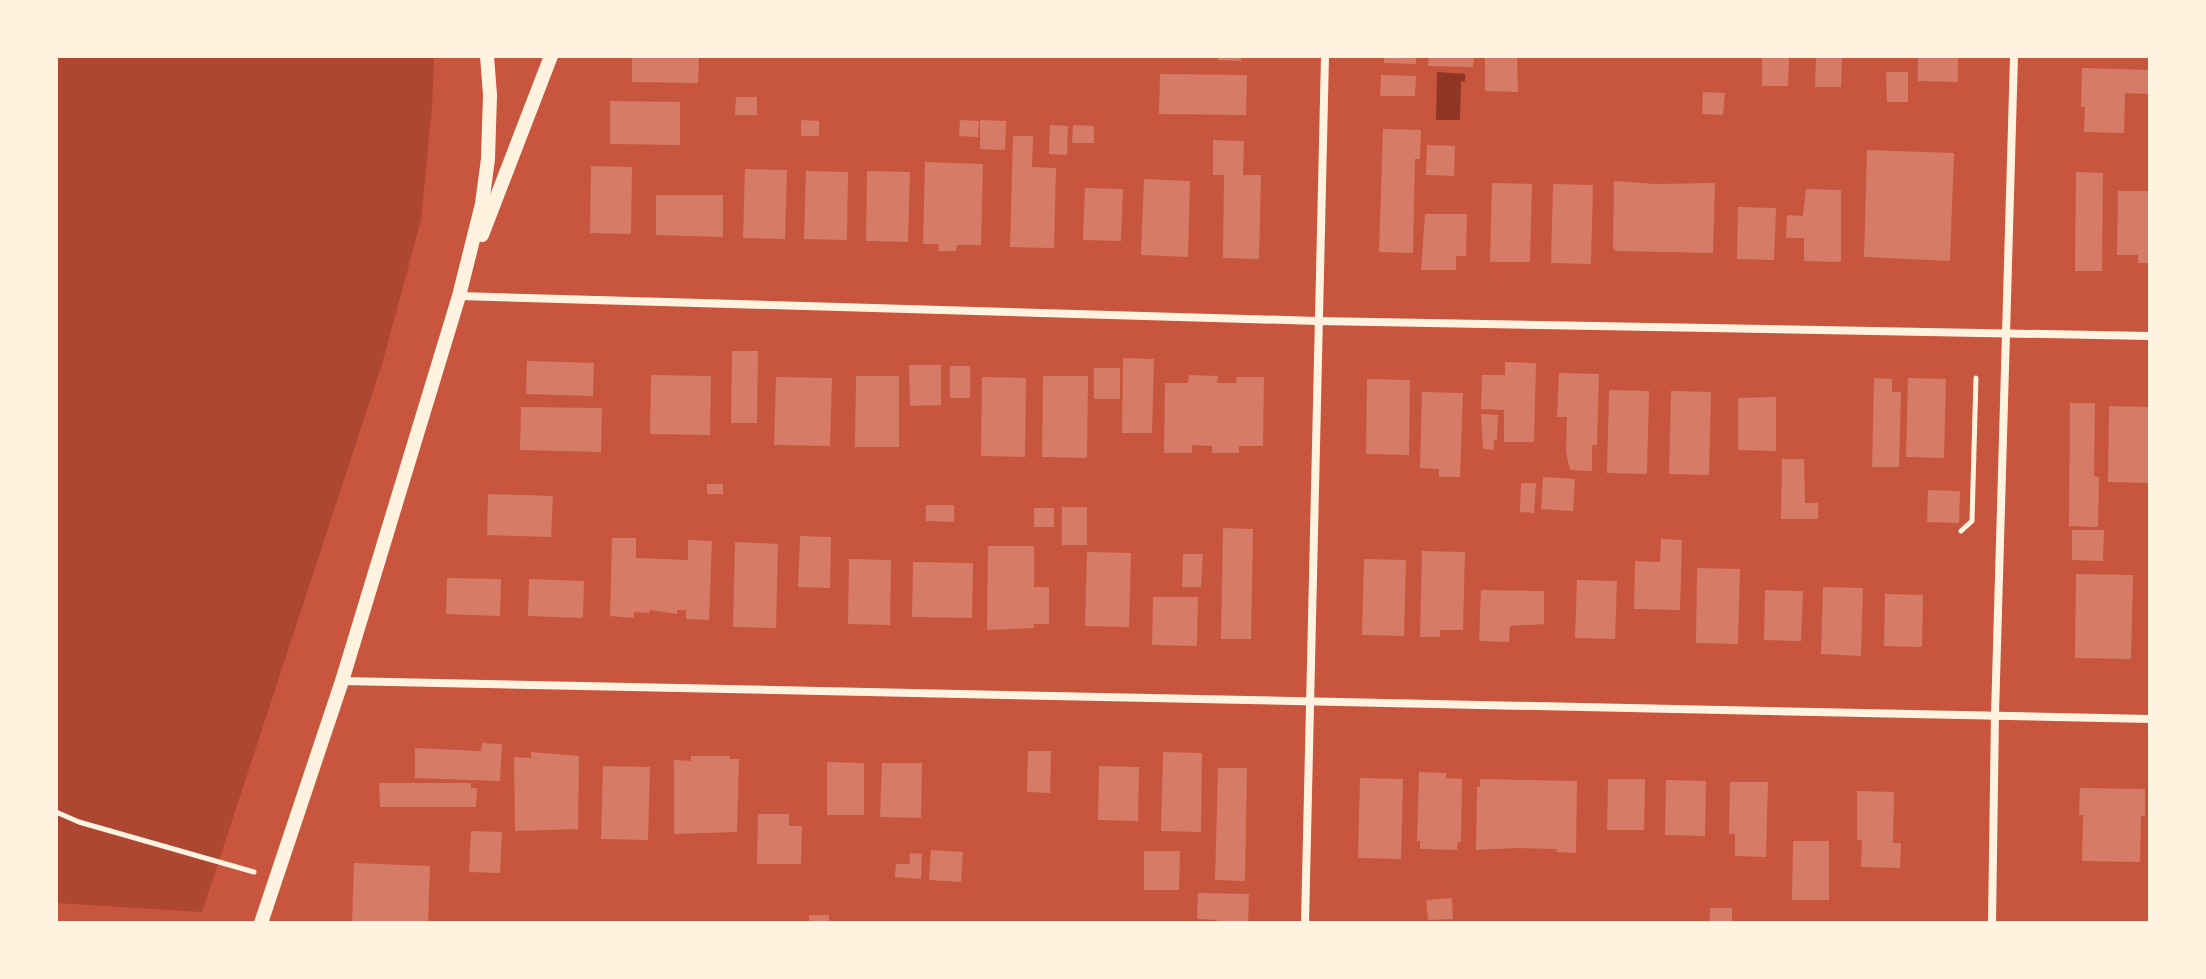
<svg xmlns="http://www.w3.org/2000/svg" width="2206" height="979" viewBox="0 0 2206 979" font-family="Jost,sans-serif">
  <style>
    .green { fill: #ae4732 }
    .water { fill: #8f3625 }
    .building { fill: #d67c66 }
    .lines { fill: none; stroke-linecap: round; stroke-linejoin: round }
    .path { stroke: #fff3e0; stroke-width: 5 }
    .minor { stroke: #fff3e0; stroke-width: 8 }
    .tertiary { stroke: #fff3e0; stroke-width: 14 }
  </style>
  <rect width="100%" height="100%" fill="#c8553d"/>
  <path class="green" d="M56,56H434L432,107L421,220L382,364L202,912L56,903Z"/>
  <path class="water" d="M1437,72L1465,74V81L1461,82L1460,120H1436Z"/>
  <g class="building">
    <path d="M632,56H699L698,83L632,82Z"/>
    <path d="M1218,56H1241V61L1218,60Z"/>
    <path d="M1384,56H1416V64L1384,63Z"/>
    <path d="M1429,56H1474L1473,67L1428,66Z"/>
    <path d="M1485,56H1517L1518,92L1485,91Z"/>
    <path d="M1762,56H1789L1788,86H1762Z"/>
    <path d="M1816,56H1842L1841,87H1815Z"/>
    <path d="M1918,56H1958V82L1918,81Z"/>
    <path d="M2082,68L2150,70V94L2125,93L2124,133L2084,132L2085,107H2081Z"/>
    <path d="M1886,72H1908V102H1887Z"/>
    <path d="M1160,74L1247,75L1246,115L1159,114Z"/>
    <path d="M1381,75L1416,76L1415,96H1380Z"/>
    <path d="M1703,92L1725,93L1723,115L1702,114Z"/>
    <path d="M736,97H757V115H735Z"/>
    <path d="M610,101L680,102V145L610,144Z"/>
    <path d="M801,120L819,121V136H801Z"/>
    <path d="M960,120L979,121L978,137L959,136Z"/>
    <path d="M980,120L1006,121L1005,150L980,149Z"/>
    <path d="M1050,125L1068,126L1067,155L1049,154Z"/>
    <path d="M1073,125L1094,126V143H1072Z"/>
    <path d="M1383,129L1421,130L1420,159H1415L1413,253L1379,252Z"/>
    <path d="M1013,136H1033L1032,167L1056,168L1054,248L1010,247Z"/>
    <path d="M1213,140L1244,141L1243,175H1261L1259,259L1223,258L1224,175H1213Z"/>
    <path d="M1427,145L1455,146L1454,176L1426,175Z"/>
    <path d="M1867,150L1954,153L1950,261L1864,257Z"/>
    <path d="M925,162L983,164L981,245H957L956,251H939L938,244H923Z"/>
    <path d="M591,166L632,167L631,234L590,233Z"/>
    <path d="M745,169L787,170L785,239L743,238Z"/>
    <path d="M806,171L848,172L847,240L804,239Z"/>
    <path d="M867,171L910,172L908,242L866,241Z"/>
    <path d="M2076,172L2103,173L2102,271H2075Z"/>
    <path d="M1144,179L1190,181L1188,257L1141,255Z"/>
    <path d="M1614,181L1655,184L1715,183L1713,253L1616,251L1613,248Z"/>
    <path d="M1492,183L1532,184L1530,262H1490Z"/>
    <path d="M1553,184L1593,185L1591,264L1551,263Z"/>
    <path d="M1085,188L1123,189L1121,241L1083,240Z"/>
    <path d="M1806,189L1841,190V262L1804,261V238H1786L1787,215L1803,216Z"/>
    <path d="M2118,191H2150V263H2138V255H2117Z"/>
    <path d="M656,195H723V237L656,235Z"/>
    <path d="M1738,207L1776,208L1774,260L1737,259Z"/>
    <path d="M1425,214H1467L1466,256H1456V270H1421Z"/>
    <path d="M732,351H758L757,423H731Z"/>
    <path d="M1123,358L1154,359L1152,433H1122Z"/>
    <path d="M527,361L594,363L593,396L526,394Z"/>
    <path d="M1505,362L1536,363L1534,442H1504V410L1481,409L1482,375H1505Z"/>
    <path d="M909,365H941V405L910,406Z"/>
    <rect x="950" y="366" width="20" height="32"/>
    <rect x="1094" y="368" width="26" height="31"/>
    <path d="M1559,373L1599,374L1597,445H1592V471L1570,470L1566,452L1567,417H1557Z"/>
    <path d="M651,375L711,376L710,435L650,434Z"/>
    <path d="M1189,375L1218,376L1217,383H1236L1237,377H1264L1263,446H1239V453H1212V446L1192,445V453H1164L1165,383H1188Z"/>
    <path d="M856,376H899V447H855Z"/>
    <path d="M1043,376H1088L1087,458L1042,457Z"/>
    <path d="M776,377L832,378L830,446L774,445Z"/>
    <path d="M982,377L1026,378L1025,457L981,456Z"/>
    <path d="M1874,378L1892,379V392H1901L1899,467H1872Z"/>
    <path d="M1908,378L1946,379L1944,458L1906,457Z"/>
    <path d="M1367,379L1410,380L1409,455L1366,454Z"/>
    <path d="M1609,390L1649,391L1647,474L1607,473Z"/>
    <path d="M1671,391L1711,392L1709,475L1669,474Z"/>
    <path d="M1422,392L1463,393L1460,477H1439V469L1420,468Z"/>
    <path d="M1776,397V451L1738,450V398Z"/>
    <path d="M2070,403H2095L2094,476L2099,477L2098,527L2069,526Z"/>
    <path d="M2109,406L2150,407V483L2108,482Z"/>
    <path d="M521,407L602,408L601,452L520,450Z"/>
    <path d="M1481,414L1498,415L1497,440H1494V450L1483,449Z"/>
    <path d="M1782,459H1804L1805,503H1818V519H1781Z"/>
    <path d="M1543,477L1575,479L1573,511L1541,509Z"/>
    <path d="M1521,483H1536L1534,513L1520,512Z"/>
    <rect x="707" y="484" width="16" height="10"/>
    <path d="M1928,490L1960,491L1959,523L1927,522Z"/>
    <path d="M488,494L553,496L551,537L487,535Z"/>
    <path d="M926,505H954V522L926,521Z"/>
    <rect x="1062" y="507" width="25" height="38"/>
    <rect x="1034" y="508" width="20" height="19"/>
    <path d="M1223,528L1253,529L1251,639H1221Z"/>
    <path d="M2072,530H2104L2103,561L2072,560Z"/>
    <path d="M800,536L831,537L830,588L798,587Z"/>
    <path d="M612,538H636V558L688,560V540L712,541L709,620L686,619V610H677V614L650,610L649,613L634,612V618L610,616Z"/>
    <path d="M1661,539L1682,540L1680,610L1634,609L1635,561L1660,562Z"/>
    <path d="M735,542L778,544L776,628L733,627Z"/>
    <path d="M988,546H1034V587H1049V624H1034V628L987,630Z"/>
    <path d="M1422,551L1465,552L1463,630H1440V637H1420Z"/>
    <path d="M1087,552L1131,553L1129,627L1085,626Z"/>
    <path d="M1183,554H1203L1201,587H1182Z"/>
    <path d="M849,559L891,560L890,625L848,624Z"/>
    <path d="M1364,559L1406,560L1404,636L1362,635Z"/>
    <path d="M913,562L973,563L972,618L912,617Z"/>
    <path d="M1697,568L1740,569L1738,644L1696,643Z"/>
    <path d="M2076,574L2133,575L2131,659L2075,658Z"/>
    <path d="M447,578L501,579L500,616L446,614Z"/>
    <path d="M529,579L584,581L583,618L528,616Z"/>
    <path d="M1577,580L1617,581L1615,639L1575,638Z"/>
    <path d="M1823,587L1863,588L1861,656L1821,654Z"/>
    <path d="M1481,590L1544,591V624L1510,626L1509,642L1479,641Z"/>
    <path d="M1765,590L1803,591L1801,641L1764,640Z"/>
    <path d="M1885,594L1923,595L1922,647L1884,646Z"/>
    <path d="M1153,597H1198L1197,646L1152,645Z"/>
    <path d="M482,743L502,744L500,781L415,778V748L481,751Z"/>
    <path d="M1028,751H1051L1050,793L1027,792Z"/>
    <path d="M531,752L579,756L578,829L515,831L514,757L531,758Z"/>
    <path d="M1163,752L1202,753L1201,832L1161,831Z"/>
    <path d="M691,756H730V759H739L737,832L674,834V760L691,761Z"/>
    <path d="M827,762L864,763V815H827Z"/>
    <path d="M882,763H922L921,818L880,817Z"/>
    <path d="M603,766L650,767L648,840L601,839Z"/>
    <path d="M1099,766L1139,767L1138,821L1098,820Z"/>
    <path d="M1218,768H1247L1245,881L1215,880Z"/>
    <path d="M1419,772L1446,773V778L1462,779L1461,842H1458L1457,850L1420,849V841H1417Z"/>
    <path d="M1360,778L1403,779L1401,859L1358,858Z"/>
    <path d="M1480,779L1577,781L1576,853L1557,852L1556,849L1517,848L1476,850L1477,787H1480Z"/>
    <path d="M1608,779H1645L1644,830H1607Z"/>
    <path d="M1666,780L1706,781L1705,836L1665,835Z"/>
    <path d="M1730,782H1768L1766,857L1735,856V834H1729Z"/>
    <path d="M379,783H471V788H477L476,807H380Z"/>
    <path d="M2080,788L2145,789V816H2141L2140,862L2082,861L2083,815H2079Z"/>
    <path d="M1857,791L1894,792L1893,843H1901L1900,868L1861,867L1862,840H1857Z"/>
    <path d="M758,814H789V826H802L801,864H757Z"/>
    <path d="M471,831L502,832L500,873L469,872Z"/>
    <path d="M1793,841H1829V900H1792Z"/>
    <path d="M931,850L963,852L961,882L929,880Z"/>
    <path d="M1144,851H1180L1179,890H1144Z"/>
    <path d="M910,853L922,854L921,879L895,877L896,864H910Z"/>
    <path d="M354,863L430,866L428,923H352Z"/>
    <path d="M1198,893L1249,894L1248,923H1216L1217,920L1197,919Z"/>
    <path d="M1452,898L1453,919L1428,920L1426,900Z"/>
    <rect x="1710" y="908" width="22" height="15"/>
    <rect x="809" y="915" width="20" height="8"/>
  </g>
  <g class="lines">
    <g class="path">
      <path d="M1961,531L1972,521L1976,378"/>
      <path d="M56,812L79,822L254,872"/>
    </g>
    <g class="minor">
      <path d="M459,296L1318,321L2150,336"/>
      <path d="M342,681L2150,719"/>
      <path d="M1305,923L1325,56"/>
      <path d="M1992,923L1995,715L2014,56"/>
    </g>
    <g class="tertiary">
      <path d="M482,235L551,56"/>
      <path d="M261,923L342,681L459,296L482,204L488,159L490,95L487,56"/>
    </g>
  </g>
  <rect width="2206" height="979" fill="none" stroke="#fff3e0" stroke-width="116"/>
</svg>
